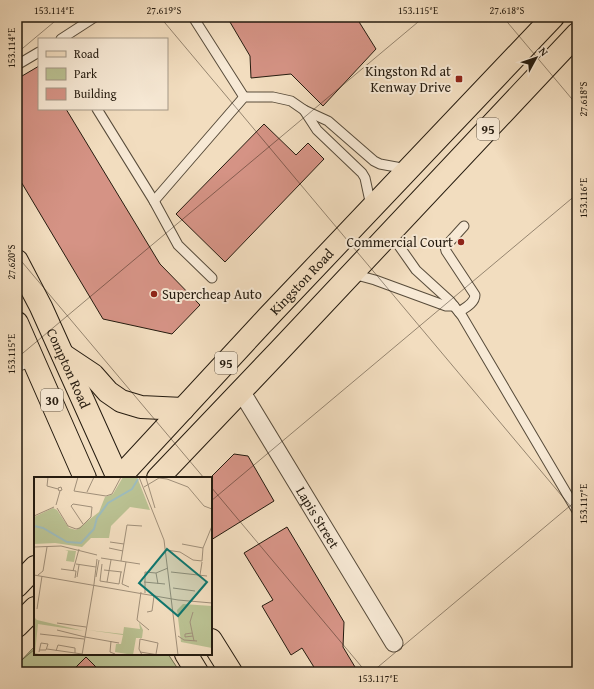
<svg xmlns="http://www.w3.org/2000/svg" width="594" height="689" viewBox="0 0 594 689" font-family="'Gentium Book Plus',serif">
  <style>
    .green { fill: #bac192; stroke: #706e50 }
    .building { fill: #d59385; stroke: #251b0f }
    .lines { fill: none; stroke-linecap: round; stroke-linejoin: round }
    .lane-casing { stroke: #584c3b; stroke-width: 11 }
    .street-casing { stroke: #584c3b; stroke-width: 19 }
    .primary-casing { stroke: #251b0f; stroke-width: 24 }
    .lane { stroke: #f7e9d5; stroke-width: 9 }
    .street { stroke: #f7e9d5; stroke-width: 17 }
    .primary { stroke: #f2ddbf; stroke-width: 22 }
    .ticks { fill: none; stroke: #251b0f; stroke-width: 1; stroke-opacity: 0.45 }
    .poi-dot { fill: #8f2418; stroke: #f7e9d5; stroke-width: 1.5 }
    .labels { text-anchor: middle; stroke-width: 4; stroke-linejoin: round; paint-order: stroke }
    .shield { fill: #f7e9d5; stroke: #64594a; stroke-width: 1 }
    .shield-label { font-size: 13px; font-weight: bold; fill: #251b0f }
    .poi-label { font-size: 14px; fill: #251b0f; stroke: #f7e9d5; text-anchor: end }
    .street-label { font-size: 14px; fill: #251b0f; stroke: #f7e9d5 }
    .inset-river { fill: none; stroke: #9dbaba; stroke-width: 2 }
    .inset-road { fill: none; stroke: #a08f79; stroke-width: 1 }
    .view { fill: #0f766e; fill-opacity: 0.15; stroke: #0f766e; stroke-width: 2 }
    .inset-edge { fill: none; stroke: #251b0f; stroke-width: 2 }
    .neatline { fill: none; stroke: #251b0f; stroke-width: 1.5 }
    .ticks-label { font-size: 10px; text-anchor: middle; fill: #251b0f }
  </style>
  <rect width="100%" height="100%" fill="#f2ddbf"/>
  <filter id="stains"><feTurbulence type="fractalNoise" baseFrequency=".005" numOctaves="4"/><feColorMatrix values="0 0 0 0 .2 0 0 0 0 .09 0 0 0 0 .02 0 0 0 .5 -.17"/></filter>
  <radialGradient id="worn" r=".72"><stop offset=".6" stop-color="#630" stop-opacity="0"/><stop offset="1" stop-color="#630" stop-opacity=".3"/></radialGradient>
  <path class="green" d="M35,646V654H168L180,672H17V665Z"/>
  <g class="building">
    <path d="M227,17H356L376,49L323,106L291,74L251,78L250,56Z"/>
    <path d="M39,66V109H66L160,264L200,305L172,334L103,319L17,175V79Z"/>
    <path d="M264,124L296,155L308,143L324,159L225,262L176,214Z"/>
    <path d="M234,454L248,456L274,501L211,540V477Z"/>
    <path d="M287,527L344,622L343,647L358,672H317L302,648L291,655L262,606L273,600L244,553Z"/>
    <path d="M86,657L101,672H71Z"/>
  </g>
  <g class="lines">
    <g class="lane-casing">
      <g id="lane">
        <path d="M193,17L244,97"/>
        <path d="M61,39L95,17"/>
        <path d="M17,65L39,52"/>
        <path d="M97,109L154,201L178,245L212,278"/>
        <path d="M304,110L317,130L362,173L365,178L371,206"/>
        <path d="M154,201L244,97H273L291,101L304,110L328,121L374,161L380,164L407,169"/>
        <path d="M390,233L416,270L450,301L462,316L577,511"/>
        <path d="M353,274L375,280L446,306H454"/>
        <path d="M459,312C465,308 475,303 475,295L446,251L445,247L464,226"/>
        <path d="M17,367L34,360"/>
      </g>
    </g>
    <g class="street-casing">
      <g id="street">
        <path id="s1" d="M241,391L394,643"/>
      </g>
    </g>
    <g class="primary-casing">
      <g id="primary">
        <path id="s2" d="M17,261L41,307L118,478"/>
        <path d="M17,323L85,478"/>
        <path d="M63,355L93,375L108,392L121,401L141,407L183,409"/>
        <path id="s3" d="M119,478L268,317L553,17"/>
        <path d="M158,478L279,351L577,34"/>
        <path d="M17,586L35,567"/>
        <path d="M17,626L35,608"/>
        <path d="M211,640L231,672"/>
        <path d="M186,654L197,672"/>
      </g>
    </g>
    <use href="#lane" class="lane"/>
    <use href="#street" class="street"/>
    <use href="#primary" class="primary"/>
  </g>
  <path class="ticks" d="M160,17L577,514M503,17L577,105M17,53L60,17M17,256L204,478M17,358L424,17M211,487L366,672M211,501L577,194M17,664L35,649M17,664L23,672M372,672L577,500"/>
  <g class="poi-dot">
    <rect x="455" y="75" width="8" height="8" rx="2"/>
    <circle cx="461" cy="242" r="4"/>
    <circle cx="154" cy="294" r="4"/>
  </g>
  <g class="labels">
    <g class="shield">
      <rect x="477" y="118" width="22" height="22" rx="3"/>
      <rect x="215" y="352" width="22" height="22" rx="3"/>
      <rect x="41" y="389" width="22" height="22" rx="3"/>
    </g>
    <g class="shield-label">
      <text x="488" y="134">95</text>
      <text x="226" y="368">95</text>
      <text x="52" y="405">30</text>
    </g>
    <g class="poi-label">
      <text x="451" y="76">Kingston Rd at<tspan x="451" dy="16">Kenway Drive</tspan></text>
      <text x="453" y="247">Commercial Court</text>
      <text x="162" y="299" text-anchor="start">Supercheap Auto</text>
    </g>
    <g class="street-label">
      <text dy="5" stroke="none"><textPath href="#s3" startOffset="268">Kingston Road</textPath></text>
      <text dy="5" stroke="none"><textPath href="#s2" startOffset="119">Compton Road</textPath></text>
      <text dy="5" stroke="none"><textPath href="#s1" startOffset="148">Lapis Street</textPath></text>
    </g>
  </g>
  <g transform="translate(34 477)">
    <rect width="178" height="178" fill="#f2ddbf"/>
    <path d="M89,0H103L116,33L96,30L77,49L75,61H57L48,70L21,66L0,67V40L19,31L23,33L35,51L42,53L65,35L71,20L79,17ZM31,73L42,74L40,85L32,84L34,74ZM149,127L178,129V171L147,165L143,133ZM0,140L3,143L50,154L4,147L1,176L9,178H0ZM105,145L109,153L108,161H102L99,178L81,175L82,167H87L89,158L54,153L89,157L90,150L106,152Z" fill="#bac192"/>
    <path class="inset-river" d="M0,49L9,51L33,65L47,66L60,52L63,41L74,26L98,12L104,2"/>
    <path class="inset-road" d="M14,0L13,9L24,12M44,0L40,14L72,19L78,17L87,0M105,0L130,63L144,178M112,1L121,31M110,10L125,1L133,2L154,10L170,29L178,32M24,11L27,10L28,13L25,14ZM53,15L60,0M22,28L26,14M23,31L34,49L42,52L46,51L57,40L58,30L39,27L37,29L49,47M0,39L20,30M76,65L90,67M0,70L27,69L63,78M75,71L89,74M169,71L178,49M132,73L146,75L159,83L168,84L169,71L148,67M67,81L106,87M87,84L93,48L108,49M92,85L88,107L95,110M42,87L62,90M68,87L66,104L85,107L87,95M27,92L42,94L41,101M70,93L88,95M39,94L45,72M137,95L173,99M0,98L144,123L178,126M4,98L9,94L13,70M166,98L168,85M43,100L45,88M62,100L65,83M73,105L77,83M110,105L131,107M60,107L63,82M124,107L122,96L134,91M139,111L161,114M107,115L103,143L115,153M111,116V95L122,96M3,132L8,99M113,135L118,134L120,119M159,135L156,145L160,164M23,146L52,150M23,153L51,160M158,156L151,157V160L159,159M6,157L50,162M144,159L150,163L163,164M51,160L85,166M77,164L76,175L81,177M13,172L48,177M22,174L24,168L41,171V176M5,175L7,166L14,167L12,173H6M106,175L125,178M48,178L60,107M108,178L105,172L106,162L124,166L122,177"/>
    <path class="view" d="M133,72L173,105L144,139L105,106Z"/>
    <rect width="178" height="178" class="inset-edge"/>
  </g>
  <rect width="594" height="689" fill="none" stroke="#f2ddbf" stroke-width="44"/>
  <rect x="38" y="38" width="130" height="72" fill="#f7e9d5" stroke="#a39786"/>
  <rect x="46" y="51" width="20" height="6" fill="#f2ddbf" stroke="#a39786"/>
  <text x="74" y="58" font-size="12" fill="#251b0f">Road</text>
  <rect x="46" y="68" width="20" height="12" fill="#bac192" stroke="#a39786"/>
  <text x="74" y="78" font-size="12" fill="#251b0f">Park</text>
  <rect x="46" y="88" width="20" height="12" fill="#d59385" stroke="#a39786"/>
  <text x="74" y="98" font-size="12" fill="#251b0f">Building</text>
  <g transform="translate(536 58) rotate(50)" stroke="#f7e9d5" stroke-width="3" paint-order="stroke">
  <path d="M0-3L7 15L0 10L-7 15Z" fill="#251b0f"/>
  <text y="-6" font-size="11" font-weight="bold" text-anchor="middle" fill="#251b0f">N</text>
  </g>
  <rect x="22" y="22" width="550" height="645" class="neatline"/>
  <g class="ticks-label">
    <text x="54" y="14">153.114°E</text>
    <text x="164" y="14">27.619°S</text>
    <text x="418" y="14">153.115°E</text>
    <text x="507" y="14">27.618°S</text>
    <text transform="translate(11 48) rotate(-90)" y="4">153.114°E</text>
    <text transform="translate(583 99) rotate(-90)" y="4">27.618°S</text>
    <text transform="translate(583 198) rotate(-90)" y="4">153.116°E</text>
    <text transform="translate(11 262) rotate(-90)" y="4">27.620°S</text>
    <text transform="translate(11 354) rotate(-90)" y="4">153.115°E</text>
    <text transform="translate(583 504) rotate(-90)" y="4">153.117°E</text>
    <text x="378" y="682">153.117°E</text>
  </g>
  <rect width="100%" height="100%" filter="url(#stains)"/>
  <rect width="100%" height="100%" fill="url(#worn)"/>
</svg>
